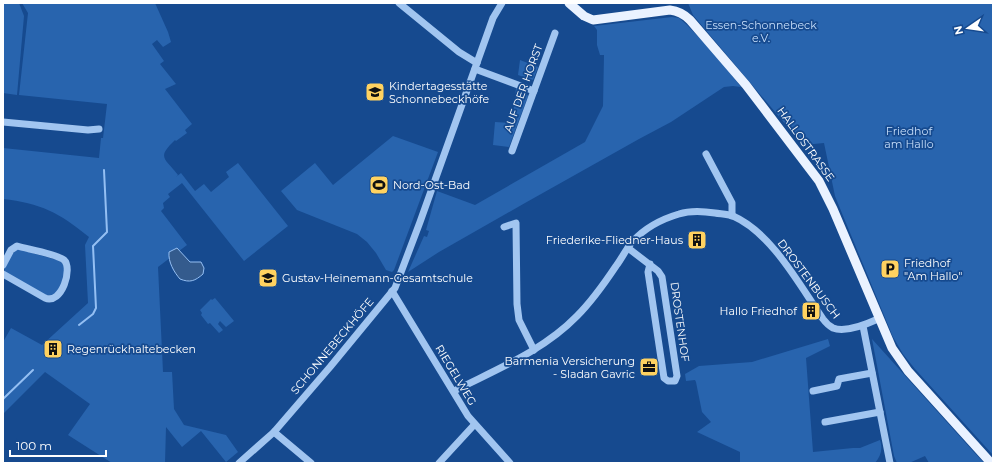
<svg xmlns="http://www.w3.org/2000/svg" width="996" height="466" viewBox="0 0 996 466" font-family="Montserrat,sans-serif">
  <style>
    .green { fill: #2864ae }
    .water { fill: #345b8d; stroke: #94bff3 }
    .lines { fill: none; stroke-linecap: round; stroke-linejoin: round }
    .stream { stroke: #94bff3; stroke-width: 2 }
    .minor { stroke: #a1c5f0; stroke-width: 7 }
    .major { stroke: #eaf2ff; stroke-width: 9 }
    .labels { text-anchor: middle; stroke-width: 3.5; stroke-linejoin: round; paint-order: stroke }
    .park-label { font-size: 11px; fill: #c8dffb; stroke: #164a8f }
    .poi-label { font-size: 11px; fill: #fff; stroke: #164a8f; text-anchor: start }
    .street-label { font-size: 11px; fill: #fff; stroke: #164a8f }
  </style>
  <rect width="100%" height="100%" fill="#164a8f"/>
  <g class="green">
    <path d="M3,3H19L24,16L17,95L3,93Z"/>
    <path d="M22,3H155L168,32L171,42L163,47L157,40L152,44L164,61L160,64L176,84L165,89L192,124L185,130L187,133L176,141L175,140C156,158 165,158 178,175L176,177L181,173L195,191L204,184L211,192L229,177L226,172L238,163L288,226L244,261L182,183L168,194L170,197L163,203L164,208L161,211L187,245L158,267L163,372H172L174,409L184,425L226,435L238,452L226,462L201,431L182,447L166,427L165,463H112L68,435L90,404L45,372L3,414V342L11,328L42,345L88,303L85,245L89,237C60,213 40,203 3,199V148L99,158L101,138H103L107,104L19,95L28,13Z"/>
    <path d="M688,3H993V455L915,369L903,354L893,337L839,206L835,196L824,143L803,145L693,15Z"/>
    <path d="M672,17L679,18L687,25L714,53L741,87L733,86L724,87L671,122L639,139L525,203L439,252L408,272L424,236L427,237L429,231L426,230L437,191L475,205L585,142L603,106L604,55H600L597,45V30L594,26Z"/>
    <path d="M520,60L538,67L533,80L518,75Z"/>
    <path d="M516,88L525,91L528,96L509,147L493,145L495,122L512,123Z"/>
    <path d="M393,136L438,152L394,270L392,272L386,270L376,253L367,242L357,234L297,210L281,191L315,163L333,185Z"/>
    <path d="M18,249L57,260C60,261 63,263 64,267C67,275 61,293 52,295C50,295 46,295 45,295L5,273C2,263 11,254 18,249Z"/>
    <path d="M215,298L234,321L226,327L220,321L218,324L223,330L219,333L210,323L208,324L201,315L202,313L200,310L211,299L212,300Z"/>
    <path d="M828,339L830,346L806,358L813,452L853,448H860L880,440C883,449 881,456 875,463H740V452L697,432L711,422L702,412L696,382L695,380L686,381L685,374L699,366L752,362Z"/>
    <path d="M872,339L972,450L984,463H929L925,456L909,463H897L894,456Z"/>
  </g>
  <path class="water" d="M177,248L190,262H201L204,268L203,274C195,281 190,283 180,279C174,272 168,262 169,252Z"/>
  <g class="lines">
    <g class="stream">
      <path d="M79,325L93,314L96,308L93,246L107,232L104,170"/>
      <path d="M3,399L33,370"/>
    </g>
    <g class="minor">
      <path d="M399,3L459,52L477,63"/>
      <path d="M475,69L534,91"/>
      <path d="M3,122L88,130L99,129"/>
      <path d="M512,151L555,33"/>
      <path d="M706,154L732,203V216"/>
      <path d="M504,227L516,223L517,304L519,320L534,350"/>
      <path d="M628,248L658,271L662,277L677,376L675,381H668L664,378L648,272L650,264"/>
      <path d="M3,265L11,250L17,246C27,249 57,254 64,260C73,268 62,305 45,298L3,274"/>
      <path d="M392,291L468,416L510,463"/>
      <path d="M863,326L890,463"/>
      <path d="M454,391C497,369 543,351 577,316C592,301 604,284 616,266C622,258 626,249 633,241C645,228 662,219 679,214C691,210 703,211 715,213C721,214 727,214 733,216C772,233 800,286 823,319C826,323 829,326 833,328C845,333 867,324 878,319"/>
      <path d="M813,391L837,386L839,379L872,373"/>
      <path d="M825,422L880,412"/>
      <path d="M274,432L311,463"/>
      <path d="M239,463L274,432L330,367L395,288L420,222L493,18L502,3"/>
      <path d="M439,463L474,425"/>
    </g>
    <path class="major" d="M569,3L584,16L593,20L670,10C679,11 684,14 690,20L746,85L819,181L833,209L892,348L908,371L991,463"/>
  </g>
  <defs>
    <g id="school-square" transform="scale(1)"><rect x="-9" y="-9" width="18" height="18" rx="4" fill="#ffd260" stroke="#164a8f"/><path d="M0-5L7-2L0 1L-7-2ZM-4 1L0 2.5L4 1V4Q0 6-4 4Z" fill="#111"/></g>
    <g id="stadium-square" transform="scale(1)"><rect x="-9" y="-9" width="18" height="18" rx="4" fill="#ffd260" stroke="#164a8f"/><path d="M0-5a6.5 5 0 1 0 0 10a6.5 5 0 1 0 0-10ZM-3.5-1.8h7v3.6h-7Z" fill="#111"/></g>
    <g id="building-square" transform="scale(1)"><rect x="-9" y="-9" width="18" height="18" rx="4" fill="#ffd260" stroke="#164a8f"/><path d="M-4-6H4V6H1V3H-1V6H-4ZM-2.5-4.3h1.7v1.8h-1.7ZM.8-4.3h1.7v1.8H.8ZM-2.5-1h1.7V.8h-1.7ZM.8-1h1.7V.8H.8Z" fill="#111"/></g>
    <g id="parking-square" transform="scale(1)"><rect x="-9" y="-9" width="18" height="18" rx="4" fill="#ffd260" stroke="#164a8f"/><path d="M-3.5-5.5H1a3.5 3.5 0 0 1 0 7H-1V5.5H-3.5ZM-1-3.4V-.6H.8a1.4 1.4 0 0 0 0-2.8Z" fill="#111"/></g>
    <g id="office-square" transform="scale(1)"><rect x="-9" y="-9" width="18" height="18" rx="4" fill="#ffd260" stroke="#164a8f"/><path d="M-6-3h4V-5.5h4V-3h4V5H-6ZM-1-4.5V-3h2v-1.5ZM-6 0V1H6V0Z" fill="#111"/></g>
  </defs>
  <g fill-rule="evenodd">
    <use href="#school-square" x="375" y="92"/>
    <use href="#stadium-square" x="379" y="185"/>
    <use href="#building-square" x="697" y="240"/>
    <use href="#parking-square" x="890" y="269"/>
    <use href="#school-square" x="268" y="278"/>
    <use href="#building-square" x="811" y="311"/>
    <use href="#building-square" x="53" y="349"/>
    <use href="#office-square" x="649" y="367"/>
  </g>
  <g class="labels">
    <g class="park-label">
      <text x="761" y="29">Essen-Schonnebeck<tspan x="761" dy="13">e.V.</tspan></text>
      <text x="909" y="135">Friedhof<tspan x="909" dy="13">am Hallo</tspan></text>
    </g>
    <g class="poi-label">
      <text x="389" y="90">Kindertagesstätte<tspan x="389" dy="13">Schonnebeckhöfe</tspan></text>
      <text x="393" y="189">Nord-Ost-Bad</text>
      <text x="683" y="244" text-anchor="end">Friederike-Fliedner-Haus</text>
      <text x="904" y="267">Friedhof<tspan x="904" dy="13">"Am Hallo"</tspan></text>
      <text x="282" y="282">Gustav-Heinemann-Gesamtschule</text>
      <text x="797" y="315" text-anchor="end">Hallo Friedhof</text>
      <text x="67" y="353">Regenrückhaltebecken</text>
      <text x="635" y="365" text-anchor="end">Barmenia Versicherung<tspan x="635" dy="13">- Sladan Gavric</tspan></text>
    </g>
    <g class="street-label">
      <text transform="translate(523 88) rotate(-70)" y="4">AUF DER HORST</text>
      <text transform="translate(806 144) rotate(54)" y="4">HALLOSTRASSE</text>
      <text transform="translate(809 279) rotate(53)" y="4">DROSTENBUSCH</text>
      <text transform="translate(680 322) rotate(82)" y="4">DROSTENHOF</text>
      <text transform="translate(332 346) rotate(-50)" y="4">SCHONNEBECKHÖFE</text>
      <text transform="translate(456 375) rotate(59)" y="4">RIEGELWEG</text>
    </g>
  </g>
  <rect width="996" height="466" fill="none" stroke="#ffffff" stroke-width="8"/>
  <g transform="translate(968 28) rotate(257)" stroke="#164a8f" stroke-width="3" paint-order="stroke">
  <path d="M0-3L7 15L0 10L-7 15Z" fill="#ffffff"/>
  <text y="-6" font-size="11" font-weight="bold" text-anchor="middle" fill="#ffffff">N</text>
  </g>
  <path d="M10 450v6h96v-6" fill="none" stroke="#ffffff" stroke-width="2"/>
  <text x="16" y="450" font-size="12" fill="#ffffff" stroke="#164a8f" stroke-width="3" paint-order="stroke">100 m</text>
</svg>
